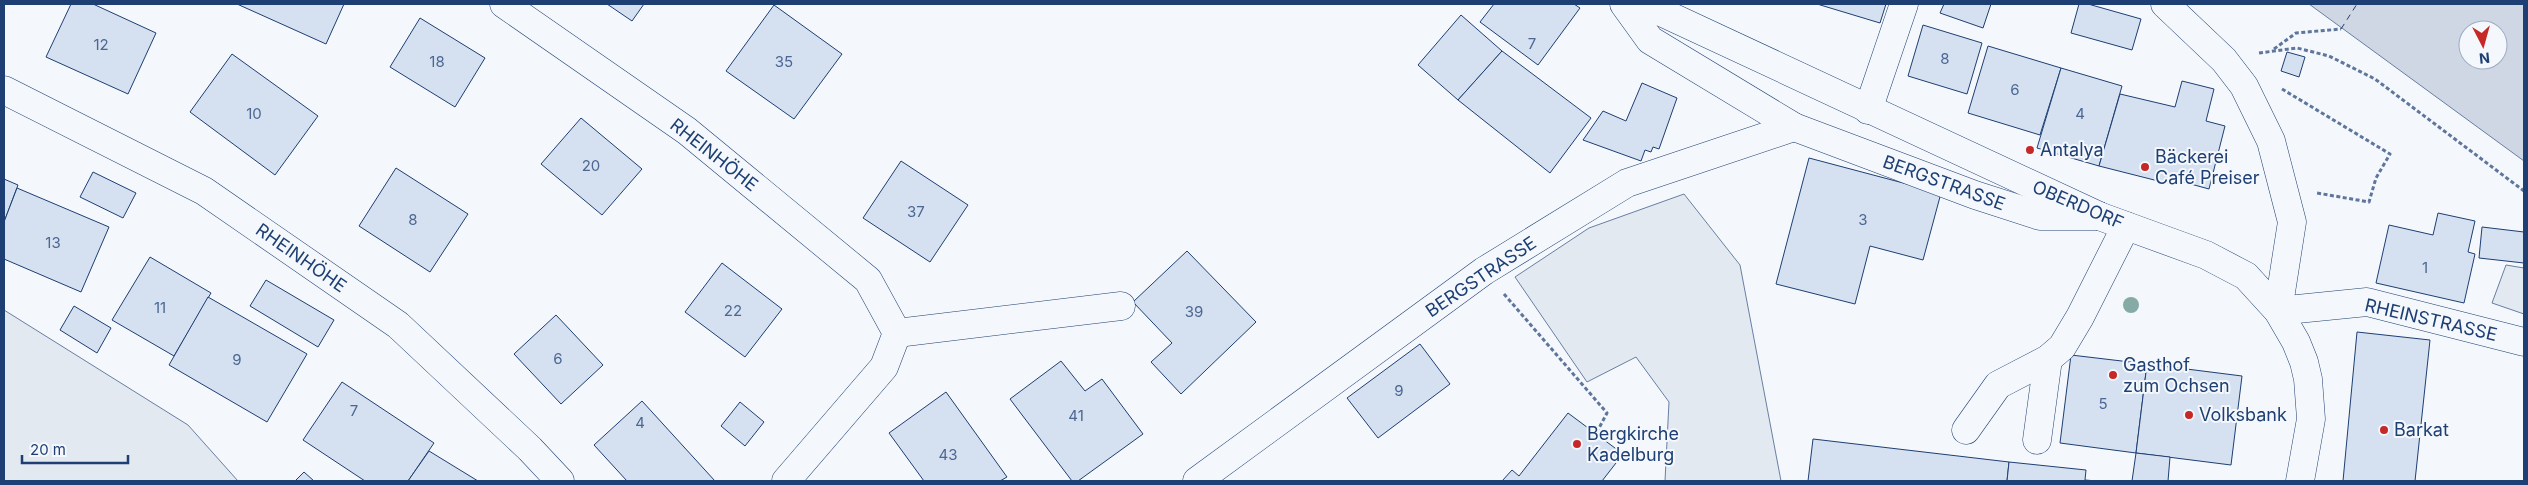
<svg xmlns="http://www.w3.org/2000/svg" width="2528" height="485" viewBox="0 0 2528 485" font-family="Inter,sans-serif">
  <style>
    .green { fill: #e3e9f0; stroke: #687fa3 }
    .water { fill: #cfd7e4; stroke: #687fa3; fill-rule: evenodd }
    .lines { fill: none; stroke-linecap: round; stroke-linejoin: round }
    .ferry { stroke: #1d3f73; stroke-width: 1; stroke-dasharray: 6 5; stroke-linecap: butt }
    .building { fill: #d5e0f0; stroke: #1d3f73 }
    .minor-casing { stroke: #1d3f73; stroke-width: 29 }
    .major-casing { stroke: #1d3f73; stroke-width: 29 }
    .path { stroke: #5e769c; stroke-width: 3; stroke-dasharray: 4 2.5; stroke-linecap: butt }
    .minor { stroke: #f4f7fb; stroke-width: 28 }
    .major { stroke: #f4f7fb; stroke-width: 28 }
    .tree { fill: #86aba6 }
    .poi-dot { fill: #c62828; stroke: #f4f7fb; stroke-width: 2 }
    .labels { text-anchor: middle; stroke-width: 4; stroke-linejoin: round; paint-order: stroke }
    .number-label { font-size: 15px; fill: #4b6792 }
    .poi-label { font-size: 18px; fill: #1d3f73; stroke: #f4f7fb; text-anchor: start }
    .street-label { font-size: 18px; fill: #1d3f73; stroke: #f4f7fb }
  </style>
  <rect width="100%" height="100%" fill="#f4f7fb"/>
  <g class="green">
    <path d="M1684,194L1740,265L1781,481H1665L1669,402L1636,357L1587,382L1515,277L1589,228Z"/>
    <path d="M2506,265L2524,268V314L2492,303Z"/>
    <path d="M4,310L188,425L238,481H4Z"/>
  </g>
  <path class="water" d="M2309,4H2524V161ZM2468,30H2498V60H2468Z"/>
  <g class="lines">
    <path class="ferry" d="M2341,29L2357,4"/>
  </g>
  <g class="building">
    <path d="M71,4H93L156,33L128,94L46,57Z"/>
    <path d="M237,4H344L326,44Z"/>
    <path d="M607,4H644L632,21Z"/>
    <path d="M1494,4H1574L1580,8L1538,65L1480,22Z"/>
    <path d="M1817,4H1886L1880,23Z"/>
    <path d="M1944,4H1991L1983,28L1940,13Z"/>
    <path d="M2079,4H2088L2141,19L2132,50L2071,33Z"/>
    <path d="M774,5L842,54L794,119L726,71Z"/>
    <path d="M1461,15L1502,51L1458,100L1418,65Z"/>
    <path d="M420,18L485,58L455,107L390,67Z"/>
    <path d="M1923,25L1982,43L1967,94L1908,76Z"/>
    <path d="M1988,46L2061,68L2040,135L1968,113Z"/>
    <path d="M1502,51L1591,118L1550,173L1458,100Z"/>
    <path d="M2287,52L2305,57L2299,77L2281,71Z"/>
    <path d="M232,54L318,116L275,175L190,112Z"/>
    <path d="M2061,68L2122,86L2099,166L2037,148Z"/>
    <path d="M2182,81L2214,89L2206,121L2225,126L2209,189L2176,180L2174,185L2099,166L2120,94L2175,107Z"/>
    <path d="M1642,83L1677,98L1659,149L1653,147L1651,152L1645,150L1641,161L1583,140L1603,111L1626,121Z"/>
    <path d="M581,118L642,169L602,215L541,164Z"/>
    <path d="M1809,158L1941,193L1923,260L1870,246L1855,304L1776,284Z"/>
    <path d="M901,161L968,205L930,262L863,218Z"/>
    <path d="M396,168L468,214L430,272L359,226Z"/>
    <path d="M93,172L136,193L123,218L80,197Z"/>
    <path d="M4,179L18,185L4,222Z"/>
    <path d="M17,188L109,227L81,292L4,259V222Z"/>
    <path d="M2438,213L2475,221L2468,252L2475,254L2464,303L2376,283L2389,225L2433,235Z"/>
    <path d="M2482,227L2524,232V263L2479,258Z"/>
    <path d="M1187,251L1256,322L1181,394L1151,362L1172,343L1133,302Z"/>
    <path d="M150,257L211,293L174,356L112,320Z"/>
    <path d="M722,263L782,309L745,357L685,312Z"/>
    <path d="M266,280L334,320L318,347L250,306Z"/>
    <path d="M208,297L307,354L267,422L169,365Z"/>
    <path d="M74,306L111,328L97,353L60,330Z"/>
    <path d="M556,315L603,365L561,404L514,354Z"/>
    <path d="M2357,332L2430,340L2415,481H2343Z"/>
    <path d="M1420,344L1450,384L1378,438L1347,398Z"/>
    <path d="M2071,355L2147,364L2136,453L2060,443Z"/>
    <path d="M1061,361L1085,391L1102,379L1143,434L1078,481H1072L1010,399Z"/>
    <path d="M2147,364L2242,376L2231,465L2136,453Z"/>
    <path d="M342,382L434,443L408,481H365L303,440Z"/>
    <path d="M946,392L1007,477L1000,481H924L889,433Z"/>
    <path d="M642,401L715,481H627L594,445Z"/>
    <path d="M740,402L764,422L745,446L721,426Z"/>
    <path d="M1568,413L1623,454L1602,481H1502L1512,470L1519,476Z"/>
    <path d="M1813,439L2009,462L2007,481H1808Z"/>
    <path d="M429,451L478,481H408Z"/>
    <path d="M2136,453L2170,457L2168,481H2132Z"/>
    <path d="M2009,462L2086,470L2085,480L2097,481H2007Z"/>
    <path d="M304,472L314,481H295Z"/>
  </g>
  <g class="lines">
    <g class="minor-casing">
      <g id="minor">
        <path d="M504,4L687,131L868,280L897,333L884,367L786,481"/>
        <path d="M1624,4L1650,40L1794,127L1975,195L2040,216H2099"/>
        <path d="M2165,4L2224,60L2244,86L2271,141L2292,222L2278,311L2367,302L2524,342"/>
        <path d="M4,90L204,191L398,325L530,449L560,481"/>
        <path d="M1868,110L1904,4"/>
        <path d="M897,333L1121,306"/>
        <path d="M1966,430L1998,385L2048,359L2062,347L2080,317L2126,226"/>
        <path d="M2037,440L2048,359"/>
        <path d="M1197,481L1484,271L1627,183L1794,127"/>
      </g>
    </g>
    <g class="major-casing">
      <path id="major" d="M1644,4L2099,216L2206,255L2246,276L2278,311L2296,342L2304,362L2308,379L2311,419L2300,481"/>
    </g>
    <g class="path">
      <path d="M2274,49L2296,33L2341,29"/>
      <path d="M2259,53L2297,48L2329,56L2375,79L2524,191"/>
      <path d="M2282,89L2390,154L2376,178L2369,202L2317,193"/>
      <path d="M1504,294L1607,413L1598,430"/>
    </g>
    <use href="#minor" class="minor"/>
    <use href="#major" class="major"/>
  </g>
  <circle class="tree" cx="2131" cy="305" r="8"/>
  <g class="poi-dot">
    <circle cx="2030" cy="150" r="5"/>
    <circle cx="2145" cy="167" r="5"/>
    <circle cx="2113" cy="375" r="5"/>
    <circle cx="2189" cy="415" r="5"/>
    <circle cx="2384" cy="430" r="5"/>
    <circle cx="1577" cy="444" r="5"/>
  </g>
  <g class="labels">
    <g class="number-label">
      <text x="1532" y="49">7</text>
      <text x="101" y="50">12</text>
      <text x="1945" y="64">8</text>
      <text x="437" y="67">18</text>
      <text x="784" y="67">35</text>
      <text x="2015" y="95">6</text>
      <text x="254" y="119">10</text>
      <text x="2080" y="119">4</text>
      <text x="591" y="171">20</text>
      <text x="916" y="217">37</text>
      <text x="413" y="225">8</text>
      <text x="1863" y="225">3</text>
      <text x="53" y="248">13</text>
      <text x="2425" y="273">1</text>
      <text x="160" y="313">11</text>
      <text x="733" y="316">22</text>
      <text x="1194" y="317">39</text>
      <text x="558" y="364">6</text>
      <text x="237" y="365">9</text>
      <text x="1399" y="396">9</text>
      <text x="2103" y="409">5</text>
      <text x="354" y="416">7</text>
      <text x="1076" y="421">41</text>
      <text x="640" y="428">4</text>
      <text x="948" y="460">43</text>
    </g>
    <g class="poi-label">
      <text x="2040" y="156">Antalya</text>
      <text x="2155" y="163">Bäckerei<tspan x="2155" dy="21">Café Preiser</tspan></text>
      <text x="2123" y="371">Gasthof<tspan x="2123" dy="21">zum Ochsen</tspan></text>
      <text x="2199" y="421">Volksbank</text>
      <text x="2394" y="436">Barkat</text>
      <text x="1587" y="440">Bergkirche<tspan x="1587" dy="21">Kadelburg</tspan></text>
    </g>
    <g class="street-label">
      <text transform="translate(714 155) rotate(38)" y="6">RHEINHÖHE</text>
      <text transform="translate(1944 183) rotate(20)" y="6">BERGSTRASSE</text>
      <text transform="translate(2078 205) rotate(23)" y="6">OBERDORF</text>
      <text transform="translate(301 258) rotate(35)" y="6">RHEINHÖHE</text>
      <text transform="translate(1481 277) rotate(-34)" y="6">BERGSTRASSE</text>
      <text transform="translate(2431 320) rotate(13)" y="6">RHEINSTRASSE</text>
    </g>
  </g>
  <rect width="2528" height="485" fill="none" stroke="#1d3f73" stroke-width="10"/>
  <g transform="translate(2483 45) rotate(174)"><circle r="24" fill="#f4f7fb" stroke="#9eadc5"/>
  <path d="M0-4L9 19L0 12L-9 19Z" fill="#c62828"/>
  <text y="-8" font-size="14" font-weight="bold" text-anchor="middle" fill="#1d3f73">N</text>
  </g>
  <path d="M22 455v8h106v-8" fill="none" stroke="#1d3f73" stroke-width="2.5"/>
  <text x="30" y="455" font-size="15" fill="#1d3f73" stroke="#f4f7fb" stroke-width="4" paint-order="stroke">20 m</text>
</svg>
